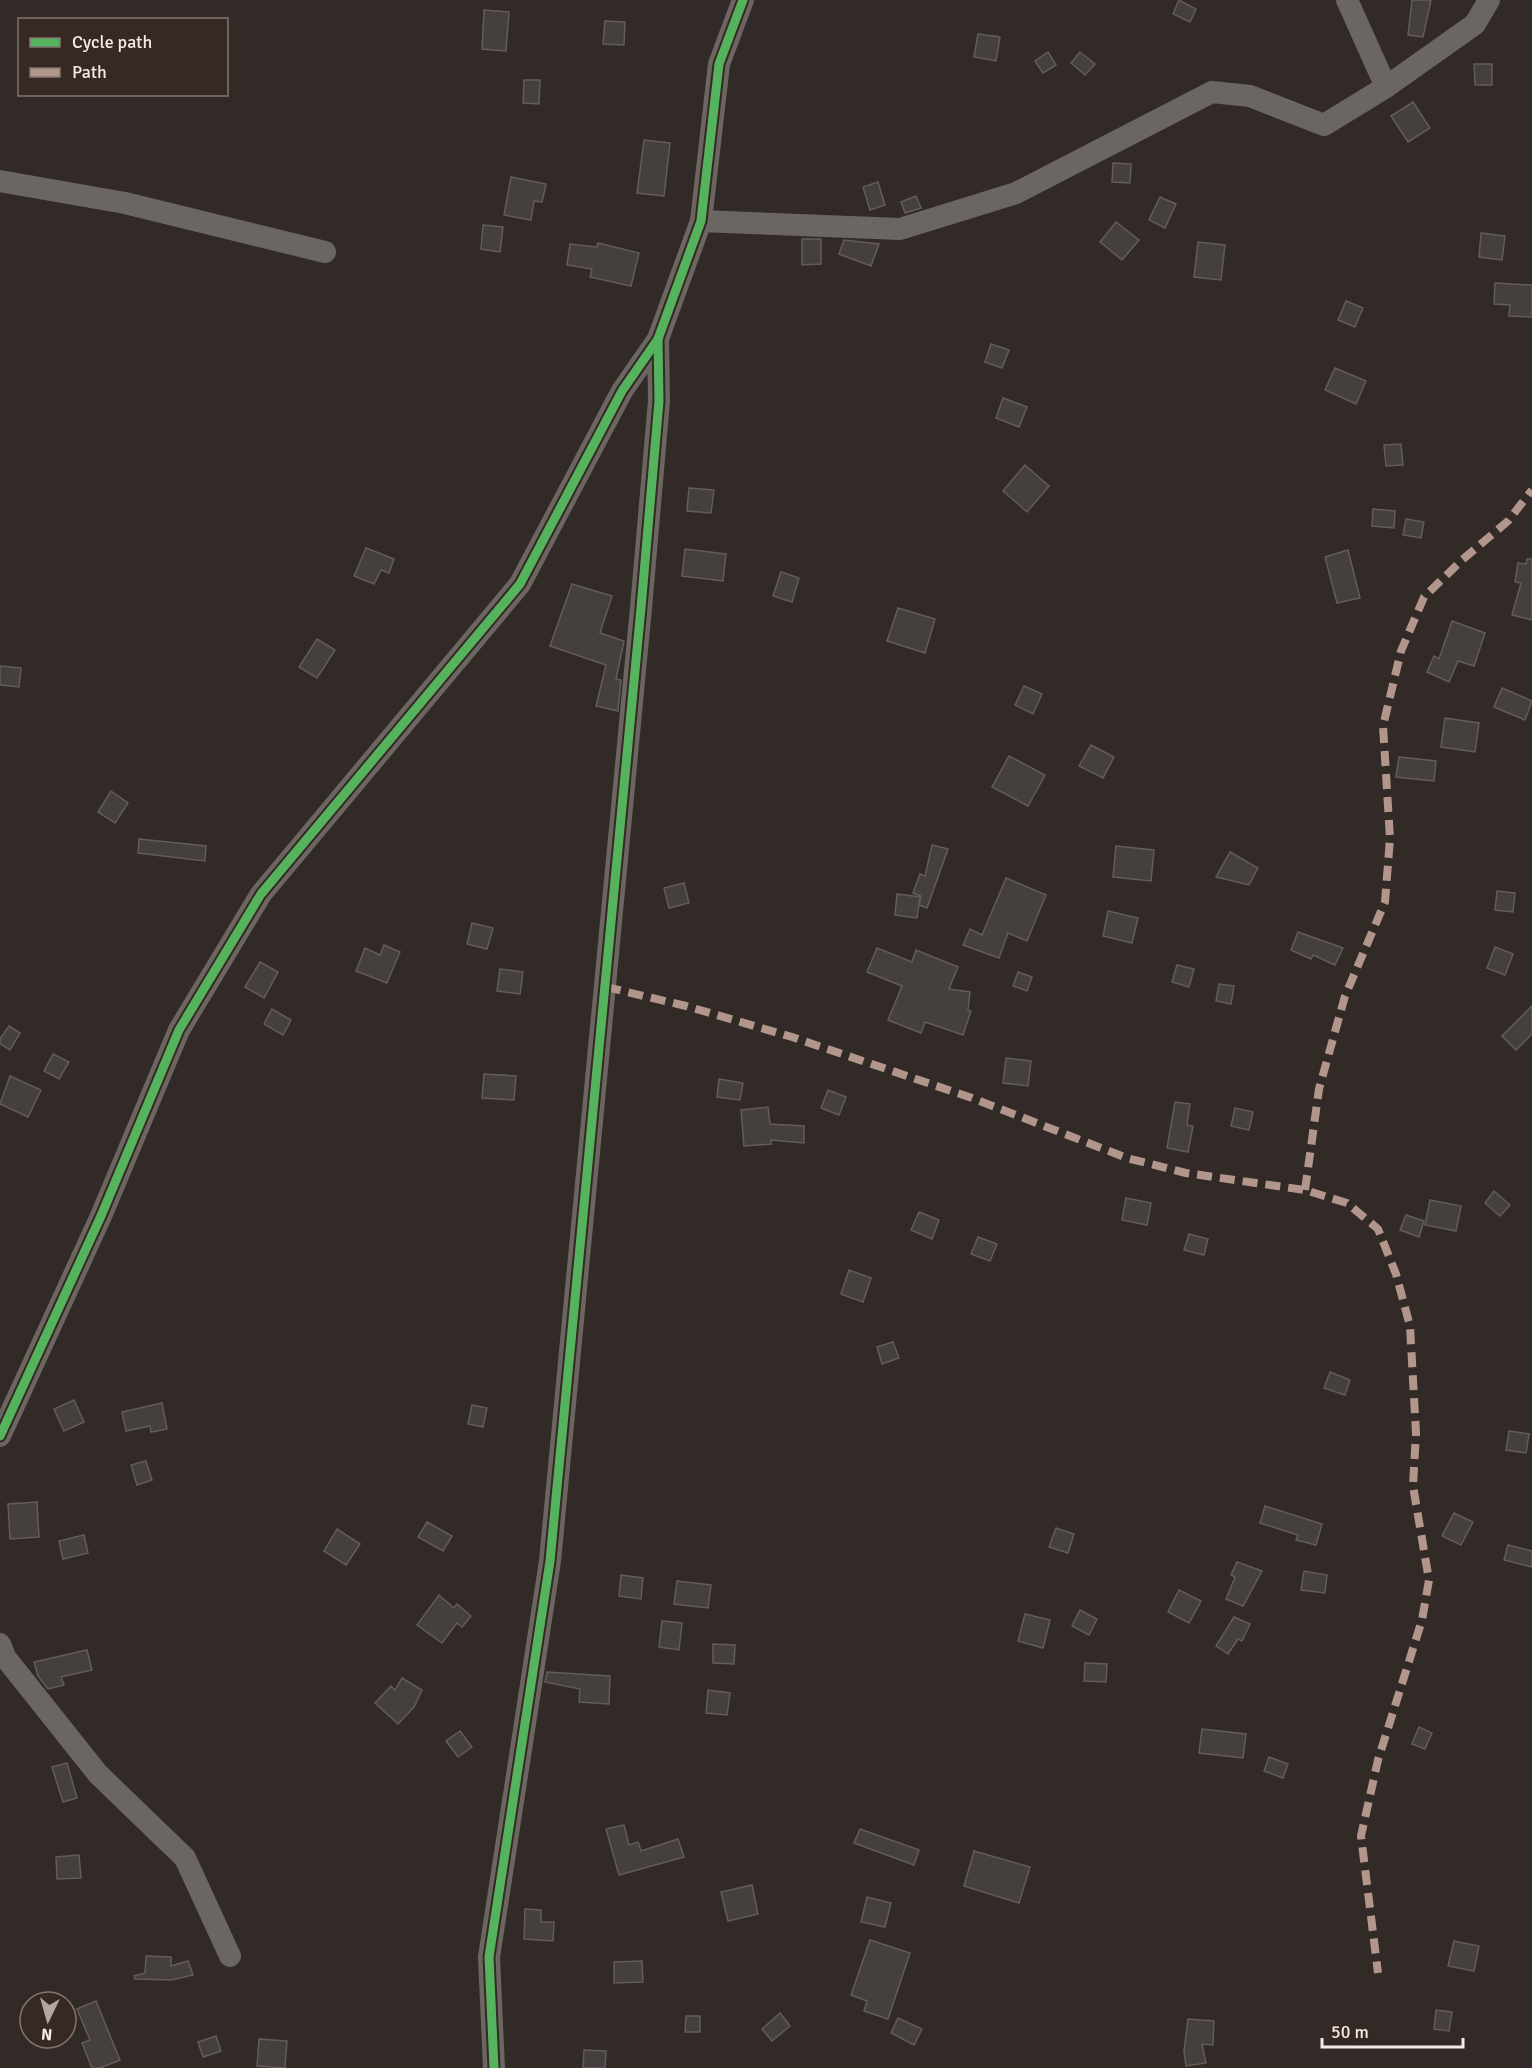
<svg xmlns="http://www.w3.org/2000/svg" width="1532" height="2068" viewBox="0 0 1532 2068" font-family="Signika,sans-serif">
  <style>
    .building { fill: #453f3d; stroke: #635c59; stroke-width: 1.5 }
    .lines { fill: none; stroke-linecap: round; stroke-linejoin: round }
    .minor { stroke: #6c6662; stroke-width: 22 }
    .quiet { stroke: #b2968c; stroke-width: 8; stroke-dasharray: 15 8; stroke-linecap: butt }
    .cycleway-casing { stroke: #362823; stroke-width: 13 }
    .cycleway { stroke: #56b35d; stroke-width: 9 }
  </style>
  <rect width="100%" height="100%" fill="#322a27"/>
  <g class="building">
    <path d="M1179,0L1196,9L1190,22L1173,14Z"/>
    <path d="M1412,0H1431L1423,37L1408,35Z"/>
    <path d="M484,10L509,12L506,51L482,49Z"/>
    <path d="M605,21L625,22L624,45L603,44Z"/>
    <path d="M978,34L1000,37L996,61L974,57Z"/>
    <path d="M1048,52L1056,65L1043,73L1035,61Z"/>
    <path d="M1080,52L1095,64L1085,75L1071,63Z"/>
    <path d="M1474,64H1492V85H1475Z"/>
    <path d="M524,80H540L539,104L523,103Z"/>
    <path d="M1413,102L1430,128L1408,142L1391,116Z"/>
    <path d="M644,140L670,143L664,196L637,193Z"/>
    <path d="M1113,163L1131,164L1130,183L1112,182Z"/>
    <path d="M511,177L546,184L542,202L534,201L531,220L504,215Z"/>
    <path d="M878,182L885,205L870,210L863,187Z"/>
    <path d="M916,196L921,208L905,213L901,202Z"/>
    <path d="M1160,197L1176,204L1165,228L1149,220Z"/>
    <path d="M1116,222L1139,240L1122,260L1100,242Z"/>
    <path d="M483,225L503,227L500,252L481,249Z"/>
    <path d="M1481,233L1505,236L1502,260L1479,257Z"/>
    <path d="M802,239H821V264L802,265Z"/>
    <path d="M844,240L879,244L871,266L839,254Z"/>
    <path d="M1198,242L1225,245L1221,280L1194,277Z"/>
    <path d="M598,243L639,253L631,286L590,277L592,269L567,265L570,244L597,247Z"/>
    <path d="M1495,283L1532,285V317L1509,316L1510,305L1494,304Z"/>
    <path d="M1346,301L1363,308L1355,327L1338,320Z"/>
    <path d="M991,344L1009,350L1002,368L985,362Z"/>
    <path d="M1335,368L1366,381L1356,404L1325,390Z"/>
    <path d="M1003,398L1027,407L1019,427L996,418Z"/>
    <path d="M1401,444L1403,465L1386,466L1384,445Z"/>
    <path d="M1025,465L1049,486L1027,512L1003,491Z"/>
    <path d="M689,488L714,490L711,513L687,511Z"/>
    <path d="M1373,509L1395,511L1394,528L1372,526Z"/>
    <path d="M1406,519L1424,522L1421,538L1403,535Z"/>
    <path d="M366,548L394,559L389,573L381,570L374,584L354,576Z"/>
    <path d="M685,549L726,554L723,581L682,576Z"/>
    <path d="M1348,550L1360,598L1337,603L1325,557Z"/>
    <path d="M1527,559H1532V620L1512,615L1521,583L1515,582L1518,563L1526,564Z"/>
    <path d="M781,572L799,578L792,602L773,596Z"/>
    <path d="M572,584L612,596L600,633L624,641L616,679L621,680L618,711L596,706L606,665L550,646Z"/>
    <path d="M898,608L935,619L925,653L887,641Z"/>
    <path d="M1452,621L1485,633L1474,666L1458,661L1449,682L1427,672L1434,656L1439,659Z"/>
    <path d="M317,639L335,650L317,678L299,667Z"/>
    <path d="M0,666L21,668L19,687L0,685Z"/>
    <path d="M1024,686L1042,694L1033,714L1015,705Z"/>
    <path d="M1502,688L1532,701L1525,720L1494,707Z"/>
    <path d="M1445,718L1479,723L1475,752L1441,747Z"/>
    <path d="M1091,745L1114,757L1103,778L1079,766Z"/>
    <path d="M1009,756L1045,775L1028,806L992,787Z"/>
    <path d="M1399,757L1436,761L1434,781L1396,777Z"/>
    <path d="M111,791L128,803L115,823L98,812Z"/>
    <path d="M139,839L206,846L205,861L138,853Z"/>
    <path d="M932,845L948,849L927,908L919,905L921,896L913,893L920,874L925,876Z"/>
    <path d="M1116,846L1154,850L1151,881L1113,877Z"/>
    <path d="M1230,852L1258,868L1249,885L1216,877Z"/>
    <path d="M1006,878L1046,895L1027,941L1008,933L999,958L963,945L970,929L982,935Z"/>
    <path d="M684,883L689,903L669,908L664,888Z"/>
    <path d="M1497,891L1515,893L1513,912L1495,910Z"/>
    <path d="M897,894L920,897L917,918L895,915Z"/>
    <path d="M1108,911L1138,918L1132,943L1103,936Z"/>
    <path d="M472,923L493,928L487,949L467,944Z"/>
    <path d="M1298,932L1343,948L1335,965L1313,955L1311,959L1291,950Z"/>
    <path d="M384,945L400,952L387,983L356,971L365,948L380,955Z"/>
    <path d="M1495,947L1513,954L1505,975L1487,968Z"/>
    <path d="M877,948L912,962L916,950L958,967L949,989L970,992L968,1010L971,1011L963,1035L925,1022L921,1033L888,1020L902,986L867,972Z"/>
    <path d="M260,962L278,972L264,998L245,987Z"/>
    <path d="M1177,965L1194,969L1189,987L1172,982Z"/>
    <path d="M500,969L523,972L520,994L497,991Z"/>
    <path d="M1018,972L1032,977L1027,991L1013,986Z"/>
    <path d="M1219,984L1234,986L1231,1004L1216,1001Z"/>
    <path d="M1532,1006V1034L1516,1050L1502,1036Z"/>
    <path d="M272,1009L291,1020L283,1035L264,1024Z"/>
    <path d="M9,1026L20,1033L10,1050L0,1044V1039Z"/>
    <path d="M53,1054L69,1062L59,1079L44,1071Z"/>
    <path d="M1006,1058L1031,1061L1028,1086L1003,1083Z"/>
    <path d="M484,1074L516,1076L514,1100L482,1098Z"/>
    <path d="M10,1076L41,1090L28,1117L0,1104Z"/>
    <path d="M719,1079L743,1083L740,1100L717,1097Z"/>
    <path d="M828,1090L846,1097L839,1115L821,1108Z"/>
    <path d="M1175,1102L1190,1104L1187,1125L1193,1126L1188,1152L1167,1148Z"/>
    <path d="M768,1107L770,1124L804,1126V1143L771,1140V1144L744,1146L741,1110Z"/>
    <path d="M1235,1108L1253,1112L1249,1130L1231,1126Z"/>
    <path d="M1494,1191L1510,1205L1500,1216L1485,1203Z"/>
    <path d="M1126,1198L1151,1203L1147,1225L1122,1220Z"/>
    <path d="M1430,1200L1461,1206L1456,1231L1425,1225Z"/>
    <path d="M919,1212L939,1220L932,1239L911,1230Z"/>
    <path d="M1406,1215L1424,1221L1419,1237L1400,1230Z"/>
    <path d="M1189,1234L1208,1239L1204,1255L1184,1250Z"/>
    <path d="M978,1237L997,1244L990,1261L971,1254Z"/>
    <path d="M849,1270L871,1278L863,1302L841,1294Z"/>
    <path d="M893,1342L899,1358L882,1364L877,1347Z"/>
    <path d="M1330,1372L1350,1380L1345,1395L1324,1388Z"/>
    <path d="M74,1400L84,1422L64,1431L54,1409Z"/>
    <path d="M162,1403L167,1429L151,1432L150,1426L126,1431L122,1412Z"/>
    <path d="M472,1405L487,1408L483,1427L468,1424Z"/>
    <path d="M1509,1431L1529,1434L1526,1453L1506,1450Z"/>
    <path d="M146,1461L152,1480L137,1485L131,1465Z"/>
    <path d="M37,1502L39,1537L10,1539L8,1504Z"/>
    <path d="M1265,1506L1322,1524L1316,1545L1296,1540L1298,1535L1260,1523Z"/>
    <path d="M1454,1513L1473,1522L1461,1545L1442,1536Z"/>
    <path d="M427,1522L452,1536L443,1551L418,1537Z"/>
    <path d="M1056,1528L1074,1534L1068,1553L1049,1547Z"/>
    <path d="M337,1529L360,1544L346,1565L324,1551Z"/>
    <path d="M84,1535L88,1553L63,1559L59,1541Z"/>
    <path d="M1508,1545L1532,1551V1567L1504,1560Z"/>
    <path d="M1237,1562L1262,1571L1243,1606L1226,1599L1235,1577L1231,1575Z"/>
    <path d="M1304,1571L1327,1575L1325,1593L1301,1590Z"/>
    <path d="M621,1575L643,1578L641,1599L619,1596Z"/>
    <path d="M677,1581L711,1585L708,1608L674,1604Z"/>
    <path d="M1179,1590L1201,1601L1189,1623L1168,1612Z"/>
    <path d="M439,1595L454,1608L457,1604L471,1616L462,1627L457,1623L442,1643L417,1625Z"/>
    <path d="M1080,1610L1097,1619L1089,1635L1072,1626Z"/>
    <path d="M1025,1614L1050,1620L1043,1648L1018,1641Z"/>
    <path d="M1234,1617L1250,1624L1242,1641L1238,1639L1228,1654L1216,1646Z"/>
    <path d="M662,1621L682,1623L679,1650L659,1647Z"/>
    <path d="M713,1644L735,1645L734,1664L713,1663Z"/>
    <path d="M87,1650L92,1670L61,1677L64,1685L48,1689L38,1676L34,1662Z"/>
    <path d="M1085,1663L1107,1664L1106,1682L1084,1681Z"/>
    <path d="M547,1672L610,1676L609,1704L579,1702L580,1689L545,1682Z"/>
    <path d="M402,1678L422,1690L414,1707L398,1724L375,1703L391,1686L395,1690Z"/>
    <path d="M708,1690L730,1693L727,1715L706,1713Z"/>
    <path d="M1419,1727L1432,1733L1425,1749L1412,1744Z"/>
    <path d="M1202,1729L1246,1734L1243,1758L1199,1753Z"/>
    <path d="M460,1731L472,1747L458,1757L446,1741Z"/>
    <path d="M1269,1757L1288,1764L1283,1778L1264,1771Z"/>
    <path d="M67,1763L77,1798L63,1802L52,1767Z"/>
    <path d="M624,1825L629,1845L638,1842L641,1851L678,1839L684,1857L619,1875L606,1829Z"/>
    <path d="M860,1829L919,1850L914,1865L854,1843Z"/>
    <path d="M974,1851L1030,1867L1019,1903L964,1886Z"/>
    <path d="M79,1855L81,1878L57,1879L56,1857Z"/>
    <path d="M752,1885L758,1914L728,1921L721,1892Z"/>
    <path d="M867,1897L891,1903L885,1927L861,1922Z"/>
    <path d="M525,1909L541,1910V1922H554L553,1941L524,1939Z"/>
    <path d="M870,1940L910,1953L888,2019L864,2011L867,2001L851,1995Z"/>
    <path d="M1454,1941L1479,1946L1474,1971L1448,1966Z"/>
    <path d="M146,1956L171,1957V1966L188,1961L193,1975L172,1980L135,1979L134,1976L145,1973Z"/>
    <path d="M642,1961L643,1982L614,1983V1962Z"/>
    <path d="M96,2001L120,2060L100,2068H92L82,2043L90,2040L77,2009Z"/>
    <path d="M1436,2010L1452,2012L1449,2031L1434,2029Z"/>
    <path d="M780,2013L790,2026L772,2041L762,2029Z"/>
    <path d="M686,2016H700V2032H685Z"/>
    <path d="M898,2018L922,2029L914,2045L891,2033Z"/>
    <path d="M1188,2019L1214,2021L1213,2045L1202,2044L1206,2063L1186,2066L1184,2051Z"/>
    <path d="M216,2036L221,2051L203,2057L198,2042Z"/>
    <path d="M259,2039L287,2041L285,2068L257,2066Z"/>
    <path d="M584,2050L606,2051L605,2068H583Z"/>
  </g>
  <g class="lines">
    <g class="minor">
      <path d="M1347,0L1386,87"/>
      <path d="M0,181L125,203L325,252"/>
      <path d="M701,221L900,229L1016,193L1212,92L1250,96L1324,125L1386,87L1475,24L1489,0"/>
      <path d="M0,1436L101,1216L179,1030L261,894L520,584L622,391L658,339L701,221L719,64L743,0"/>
      <path d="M0,1644L5,1657L98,1774L185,1858L230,1956"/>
      <path d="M494,2068L489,1957L550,1561L641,608L659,401L658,339"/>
    </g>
    <g class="quiet">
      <path d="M606,987L686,1006L792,1037L972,1098L1127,1158L1186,1173L1305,1190L1347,1203L1378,1229L1396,1274L1410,1326L1416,1433L1413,1486L1429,1580L1422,1620L1378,1760L1361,1836L1378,1973"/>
      <path d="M1305,1190L1319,1089L1345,996L1385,902L1390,838L1383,726L1401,651L1424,597L1462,560L1508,521L1532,490"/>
    </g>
    <g class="cycleway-casing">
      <g id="cycleway">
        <path d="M0,1436L101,1216L179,1030L261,894L520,584L622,391L658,339L701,221L719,64L743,0"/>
        <path d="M494,2068L489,1957L550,1561L641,608L659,401L658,339"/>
      </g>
    </g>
    <use href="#cycleway" class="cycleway"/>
  </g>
  <rect x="18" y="18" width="210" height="78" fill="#362823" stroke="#827671" stroke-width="1.5"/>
  <rect x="30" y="38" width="30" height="9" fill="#56b35d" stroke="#827671" stroke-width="1.5"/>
  <text x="72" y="48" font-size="18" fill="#f4ebe7">Cycle path</text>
  <rect x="30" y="68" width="30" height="9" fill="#b2968c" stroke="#827671" stroke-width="1.5"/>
  <text x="72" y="78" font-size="18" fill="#f4ebe7">Path</text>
  <g transform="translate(48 2020) rotate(185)"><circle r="28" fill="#362823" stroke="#827671" stroke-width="1.5"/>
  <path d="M0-4.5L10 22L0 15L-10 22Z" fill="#b0a7a4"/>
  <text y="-9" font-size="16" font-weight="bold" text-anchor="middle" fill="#f4ebe7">N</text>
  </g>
  <path d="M1322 2038v9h141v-9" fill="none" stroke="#f4ebe7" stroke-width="3"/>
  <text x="1331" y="2038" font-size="18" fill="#f4ebe7" stroke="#362823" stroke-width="4.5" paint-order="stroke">50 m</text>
</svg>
